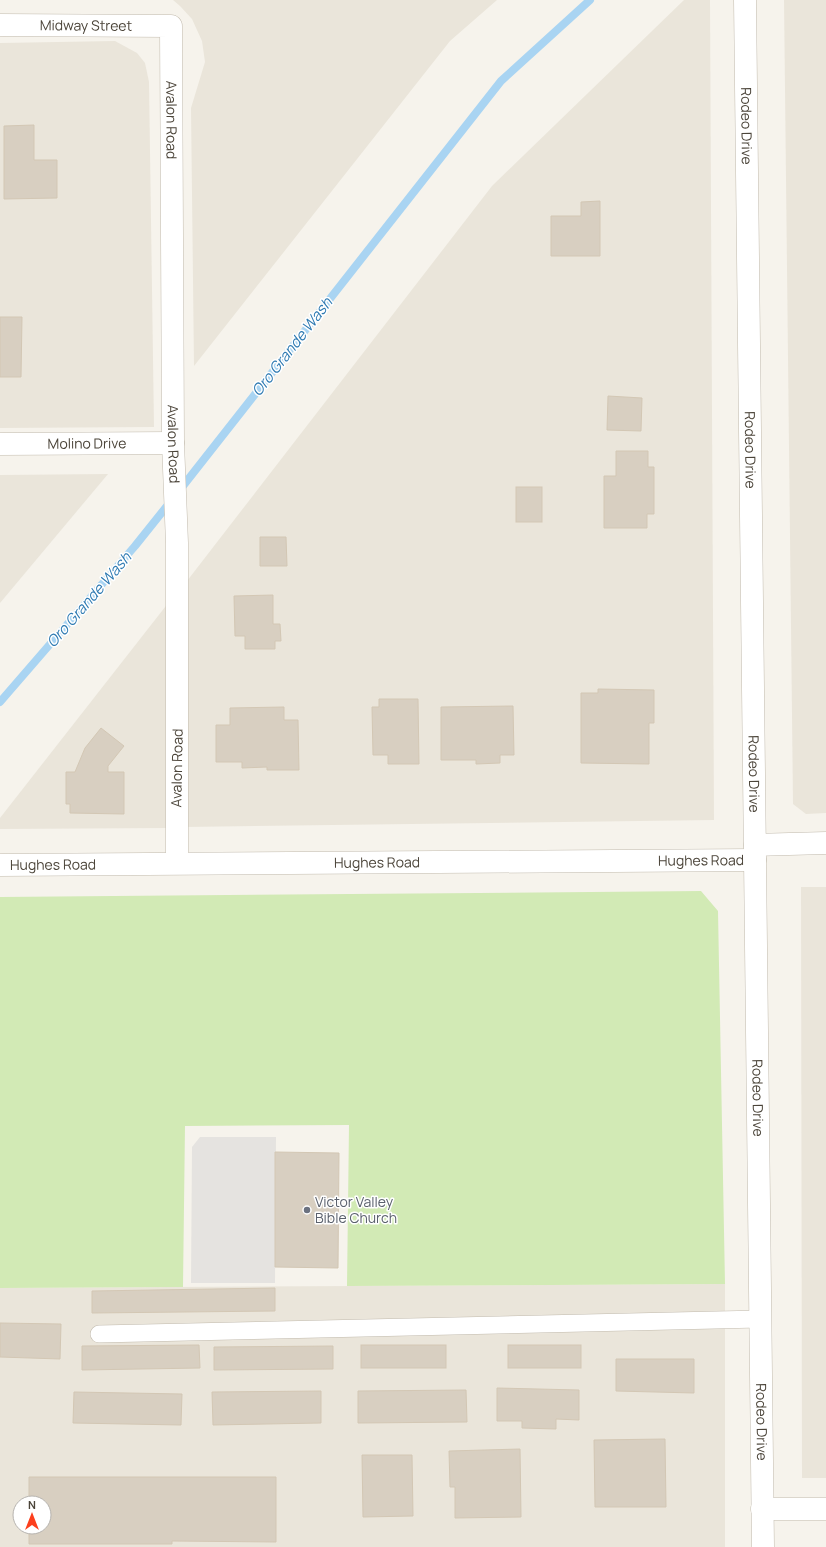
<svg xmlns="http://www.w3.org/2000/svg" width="826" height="1547" viewBox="0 0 826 1547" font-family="Manrope,sans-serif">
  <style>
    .residential { fill: #eae5da; fill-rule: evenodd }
    .green { fill: #d2eab5 }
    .parking { fill: #e5e3e0 }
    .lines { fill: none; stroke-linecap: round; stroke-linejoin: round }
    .stream { stroke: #a9d4f2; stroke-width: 8 }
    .building { fill: #d8cfc1; stroke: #d3c7b4 }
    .service-casing { stroke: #c2bbae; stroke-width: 18 }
    .minor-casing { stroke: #c2bbae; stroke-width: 23 }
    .tertiary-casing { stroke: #c2bbae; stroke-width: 23 }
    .service { stroke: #fff; stroke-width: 17 }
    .minor { stroke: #fff; stroke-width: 22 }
    .tertiary { stroke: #fff; stroke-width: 22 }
    .worship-dot { fill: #6b7280; stroke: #fff; stroke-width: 1.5 }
    .labels { text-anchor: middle; stroke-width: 3; stroke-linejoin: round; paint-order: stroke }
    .street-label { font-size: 14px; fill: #4b4439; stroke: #fff }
    .worship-label { font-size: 14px; fill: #5b616d; stroke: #fff; text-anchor: start }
    .water-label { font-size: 15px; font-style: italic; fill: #2e7ab2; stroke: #fff }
  </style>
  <rect width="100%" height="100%" fill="#f6f3ec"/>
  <g class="residential">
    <path d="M173,0H497L450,41L194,366L191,108L205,62L202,41L192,19L180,6Z"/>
    <path d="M684,0H710L714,820L184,827L187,581L492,186Z"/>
    <path d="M784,0H826V813L806,814L793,804Z"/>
    <path d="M115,41L137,53L145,63L149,82L154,427L0,428V43Z"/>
    <path d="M108,474L0,603V475Z"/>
    <path d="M169,602L168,828L0,829V818Z"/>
    <path d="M801,887H826V1478H802Z"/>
    <path d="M725,1284V1547H0V1288ZM20,1503H44V1527H20Z"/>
  </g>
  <path class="green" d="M701,891L718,911L725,1284L347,1286L349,1125L185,1126L183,1287L0,1288V897Z"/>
  <path class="parking" d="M200,1137H276L275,1283H191L192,1147Z"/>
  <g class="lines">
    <g class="stream">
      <path d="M179,491L501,81L590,0"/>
      <path d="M0,702L135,546L171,501"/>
    </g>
  </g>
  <g class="building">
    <path d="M34,125V160H57V198L4,199V126Z"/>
    <path d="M600,201V256H551V216H581V202Z"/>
    <path d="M0,317H22L21,377H0Z"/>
    <path d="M608,396L642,398L641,431L607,430Z"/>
    <path d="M616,451H648V467H654V514H647V528H604V476H616Z"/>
    <rect x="516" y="487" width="26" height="35"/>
    <path d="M260,537H286L287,566H260Z"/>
    <path d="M273,595V624H280L281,641H275V649H245V636H235L234,596Z"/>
    <path d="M598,689L654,690V723H649V764L581,763V693H598Z"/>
    <path d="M379,699H418L419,764H388V755H373L372,707H379Z"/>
    <path d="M513,706L514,755H500V763L476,764V760H441V707Z"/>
    <path d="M284,707V720H298L299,770H267V767L242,768V762H216V725H230V708Z"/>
    <path d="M101,728L124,746L108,766V772H124V814L70,813V804H66V772H75L85,748Z"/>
    <path d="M275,1152L339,1153L338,1268L275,1267Z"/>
    <path d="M275,1288V1311L92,1313V1291Z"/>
    <path d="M0,1323L61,1324L60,1359L0,1357Z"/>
    <path d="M199,1345L200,1368L82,1370V1346Z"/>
    <rect x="361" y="1345" width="85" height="23"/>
    <rect x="508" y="1345" width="73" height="23"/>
    <path d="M333,1346V1369L214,1370V1347Z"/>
    <path d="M616,1359H694V1393L616,1391Z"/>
    <path d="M497,1388L579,1390V1420L556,1419V1429L522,1428V1421H497Z"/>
    <path d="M466,1390L467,1422L358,1423V1391Z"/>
    <path d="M321,1391V1423L213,1425L212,1392Z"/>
    <path d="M74,1392L182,1394L181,1425L73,1423Z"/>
    <path d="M665,1439L666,1507H595L594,1440Z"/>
    <path d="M520,1449L521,1517L455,1518V1487H450L449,1451Z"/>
    <path d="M362,1455H412L413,1516L363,1517Z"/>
    <path d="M29,1477H276V1542L172,1541V1544H29V1527H44V1503H29Z"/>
  </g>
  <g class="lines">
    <g class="service-casing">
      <path id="service" d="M99,1334L760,1319"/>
    </g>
    <g class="minor-casing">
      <g id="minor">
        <path id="s1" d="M0,25L171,26L173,443L177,543V863"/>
        <path id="s2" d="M0,444L173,443"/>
        <path d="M755,845L826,843"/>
        <path id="s3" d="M0,865L755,860"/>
        <path d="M762,1509H826"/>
      </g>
    </g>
    <g class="tertiary-casing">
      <g id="tertiary">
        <path id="s4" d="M745,0L763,1547"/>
      </g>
    </g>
    <use href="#service" class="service"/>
    <use href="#minor" class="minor"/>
    <use href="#tertiary" class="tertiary"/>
  </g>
  <circle class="worship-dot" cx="307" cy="1210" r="4"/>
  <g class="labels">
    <g class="street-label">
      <text dy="5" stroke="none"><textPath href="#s1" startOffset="86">Midway Street</textPath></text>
      <text dy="5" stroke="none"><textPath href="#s1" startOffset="265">Avalon Road</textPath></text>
      <text dy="5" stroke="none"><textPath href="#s4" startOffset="126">Rodeo Drive</textPath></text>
      <text dy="5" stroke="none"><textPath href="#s2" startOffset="87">Molino Drive</textPath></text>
      <text dy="5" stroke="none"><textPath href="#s1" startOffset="589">Avalon Road</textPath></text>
      <text dy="5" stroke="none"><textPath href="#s4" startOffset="450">Rodeo Drive</textPath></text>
      <text transform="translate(177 768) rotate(-89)" y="5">Avalon Road</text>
      <text dy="5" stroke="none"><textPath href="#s4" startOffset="774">Rodeo Drive</textPath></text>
      <text dy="5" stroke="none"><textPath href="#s3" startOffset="701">Hughes Road</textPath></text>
      <text dy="5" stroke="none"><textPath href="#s3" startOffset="377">Hughes Road</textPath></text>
      <text dy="5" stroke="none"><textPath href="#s3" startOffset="53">Hughes Road</textPath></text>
      <text dy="5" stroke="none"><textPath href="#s4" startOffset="1098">Rodeo Drive</textPath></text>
      <text dy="5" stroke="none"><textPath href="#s4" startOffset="1422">Rodeo Drive</textPath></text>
    </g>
    <g class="worship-label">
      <text x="315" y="1207">Victor Valley<tspan x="315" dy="16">Bible Church</tspan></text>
    </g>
    <g class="water-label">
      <text transform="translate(292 347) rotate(-52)" y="5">Oro Grande Wash</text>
      <text transform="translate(89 600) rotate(-49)" y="5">Oro Grande Wash</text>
    </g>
  </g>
  <g transform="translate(32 1515)"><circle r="19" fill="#ffffff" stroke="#b7b4b0"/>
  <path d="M0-3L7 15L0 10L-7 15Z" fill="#fc3f1d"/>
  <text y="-6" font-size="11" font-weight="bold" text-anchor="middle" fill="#4b4439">N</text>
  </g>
</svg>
